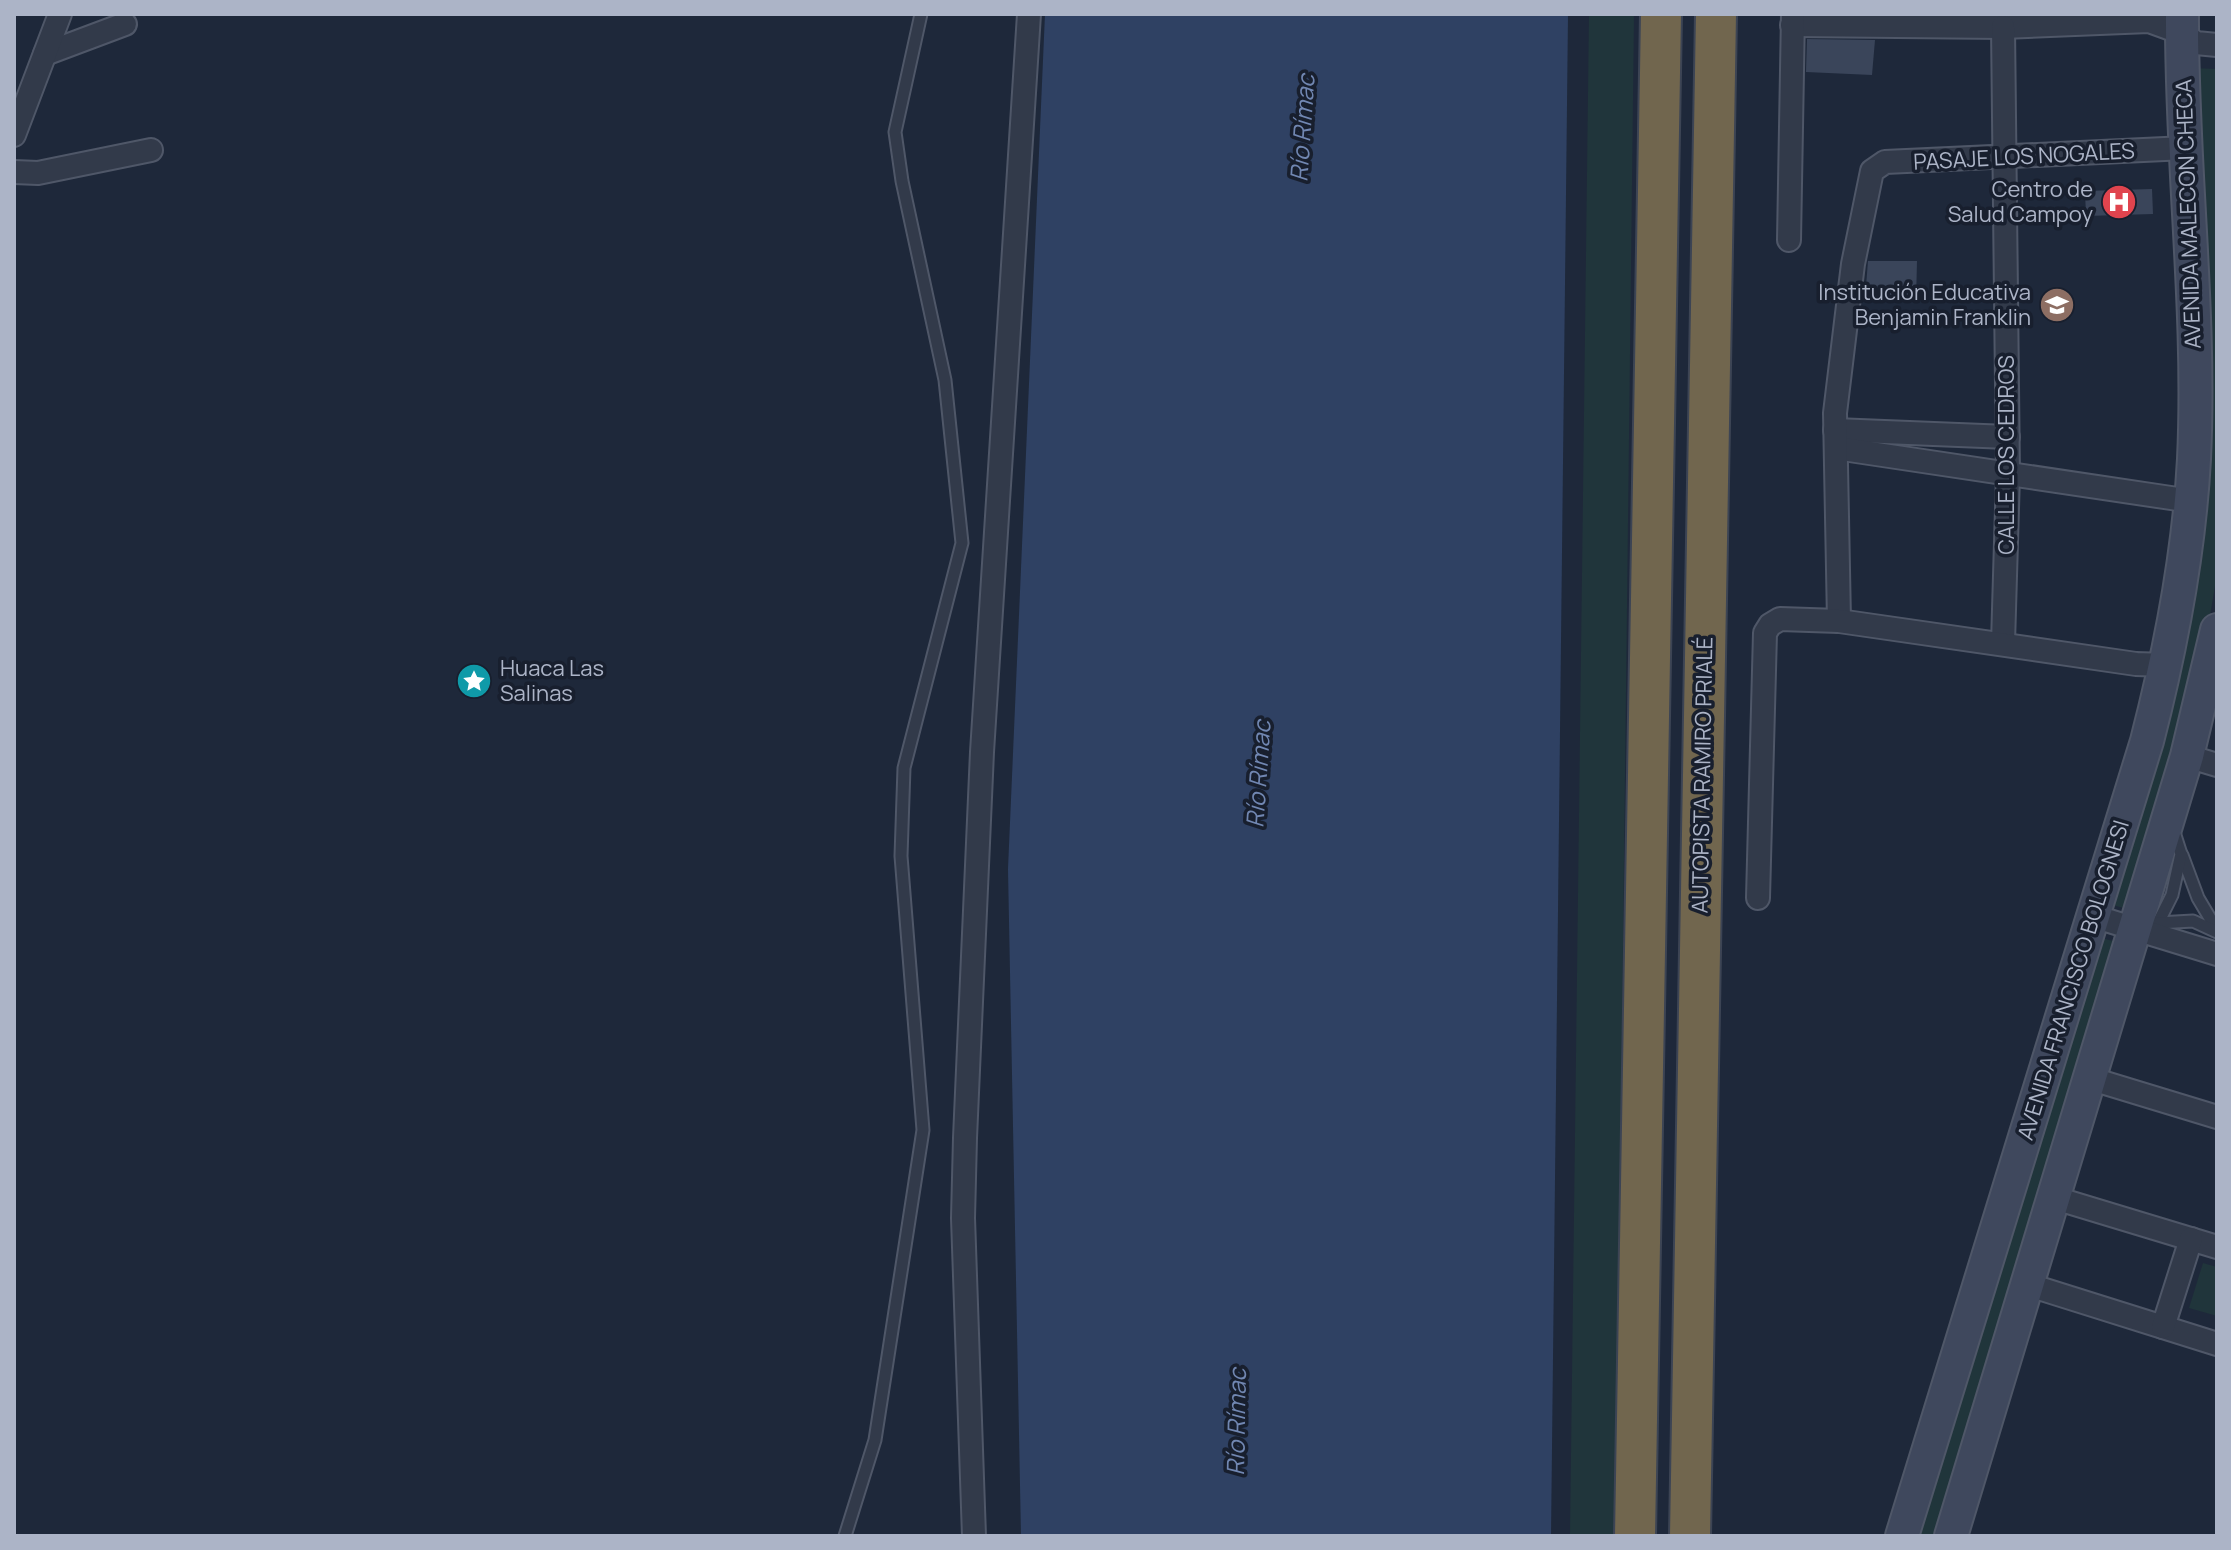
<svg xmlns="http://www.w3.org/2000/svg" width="2231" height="1550" viewBox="0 0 2231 1550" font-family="Manrope,sans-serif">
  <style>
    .green { fill: #20353b }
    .water { fill: #2f4163 }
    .building { fill: #3a455a }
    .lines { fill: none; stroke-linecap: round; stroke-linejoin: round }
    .lane-casing { stroke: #4f5768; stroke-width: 15 }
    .street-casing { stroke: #4f5768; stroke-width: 26 }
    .secondary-casing { stroke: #4f5768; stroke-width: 36 }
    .highway-casing { stroke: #3c4454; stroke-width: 44 }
    .lane { stroke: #323a4a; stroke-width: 11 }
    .street { stroke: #323a4a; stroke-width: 22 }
    .secondary { stroke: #3f485d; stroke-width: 32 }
    .highway { stroke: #71664e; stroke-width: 40 }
    .labels { text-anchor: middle; stroke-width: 7; stroke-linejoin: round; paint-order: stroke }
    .street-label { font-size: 22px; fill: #acb4c7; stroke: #181f2e }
    .poi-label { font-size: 22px; fill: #acb4c7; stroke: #181f2e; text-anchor: end }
    .water-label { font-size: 24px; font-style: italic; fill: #7187b2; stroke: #181f2e }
  </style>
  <rect width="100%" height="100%" fill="#1e283a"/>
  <g class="green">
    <path d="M1589,14H1634L1616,1536H1570Z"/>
    <path d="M2192,68L2217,69V575L2201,667L2128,909L2112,905L2177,655Z"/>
    <path d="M2097,937L2113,941L2121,952L1943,1536H1908Z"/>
    <path d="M2203,1263L2217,1267V1316L2189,1308Z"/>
  </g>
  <path class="water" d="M1045,14H1568L1551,1536H1021L1008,869Z"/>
  <g class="building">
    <path d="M1807,39L1875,40L1872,75L1806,72Z"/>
    <path d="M2152,189L2153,214L2086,216L2085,191Z"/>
    <path d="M1868,261H1917L1916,301L1865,299Z"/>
  </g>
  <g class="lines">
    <g class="lane-casing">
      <g id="lane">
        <path d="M2182,855L2198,898L2217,930"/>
        <path d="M2158,923L2172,895L2181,854L2173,829"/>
        <path d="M2157,927L2158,923L2193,921L2217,932"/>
        <path d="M845,1536L875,1440L923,1130L901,856L904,768L962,543L945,380L902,181L895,132L921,14"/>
      </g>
    </g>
    <g class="street-casing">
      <g id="street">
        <path d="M1792,25L2003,27L2149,21L2182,33L2196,43L2217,45"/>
        <path d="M45,54L125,24"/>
        <path d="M14,135L60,14"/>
        <path d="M14,172L38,173L151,150"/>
        <path d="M1789,240L1793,14"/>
        <path d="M1835,430L2008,437"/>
        <path d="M1836,448L2191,501"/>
        <path d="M1839,621L1835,413L1853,264L1872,171L1885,162L2186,148"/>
        <path d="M2003,643L2008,475L2003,27"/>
        <path d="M2187,756L2217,765"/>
        <path d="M1758,898L1765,633L1770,625L1780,619L1839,621L2136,664L2166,665"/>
        <path d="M2093,916L2217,954"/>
        <path d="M2092,1079L2217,1117"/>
        <path d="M2055,1198L2217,1247"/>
        <path d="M2029,1285L2217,1344"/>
        <path d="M2163,1327L2191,1239"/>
        <path d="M974,1536L963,1218L965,1138L982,752L1029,14"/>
      </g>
    </g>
    <g class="secondary-casing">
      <g id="secondary">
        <path d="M1902,1536L2147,741C2171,648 2189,555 2194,459C2201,311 2181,162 2182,14"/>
        <path d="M1951,1536L2187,756L2217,630"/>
      </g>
    </g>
    <g class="highway-casing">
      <g id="highway">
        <path d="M1635,1536L1661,14"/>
        <path d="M1690,1536L1716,14"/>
      </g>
    </g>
    <use href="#lane" class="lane"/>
    <use href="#street" class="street"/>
    <use href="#secondary" class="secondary"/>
    <use href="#highway" class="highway"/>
  </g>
  <defs>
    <g id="hospital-disc" transform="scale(1.8)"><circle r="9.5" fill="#e0444e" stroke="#181f2e"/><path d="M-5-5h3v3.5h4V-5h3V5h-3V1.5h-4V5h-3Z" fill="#fff"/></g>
    <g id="school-disc" transform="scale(1.8)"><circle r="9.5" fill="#8d6e63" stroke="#181f2e"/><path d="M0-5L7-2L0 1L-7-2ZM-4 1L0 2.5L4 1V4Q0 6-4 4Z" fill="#fff"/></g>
    <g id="sight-disc" transform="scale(1.8)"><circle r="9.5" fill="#0f9aa8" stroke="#181f2e"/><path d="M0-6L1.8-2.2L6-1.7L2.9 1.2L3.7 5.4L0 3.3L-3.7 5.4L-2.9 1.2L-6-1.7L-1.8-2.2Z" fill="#fff"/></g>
  </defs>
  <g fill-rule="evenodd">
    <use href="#hospital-disc" x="2119" y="202"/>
    <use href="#school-disc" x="2057" y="305"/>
    <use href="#sight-disc" x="474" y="681"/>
  </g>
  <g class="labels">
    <g class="street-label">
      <text transform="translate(2024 156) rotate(-3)" y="8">PASAJE LOS NOGALES</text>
      <text transform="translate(2188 214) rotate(-92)" y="8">AVENIDA MALECON CHECA</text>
      <text transform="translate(2006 455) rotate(-90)" y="8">CALLE LOS CEDROS</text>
      <text transform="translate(1702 775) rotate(-89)" y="8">AUTOPISTA RAMIRO PRIALÉ</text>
      <text transform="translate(2073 980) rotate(-73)" y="8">AVENIDA FRANCISCO BOLOGNESI</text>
    </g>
    <g class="poi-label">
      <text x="2093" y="197">Centro de<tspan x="2093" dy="25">Salud Campoy</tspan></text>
      <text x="2031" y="300">Institución Educativa<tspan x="2031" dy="25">Benjamin Franklin</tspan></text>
      <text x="500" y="676" text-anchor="start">Huaca Las<tspan x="500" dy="25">Salinas</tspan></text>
    </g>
    <g class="water-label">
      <text transform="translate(1303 128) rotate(-86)" y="8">Río Rímac</text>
      <text transform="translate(1259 774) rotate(-86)" y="8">Río Rímac</text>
      <text transform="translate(1237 1422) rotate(-89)" y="8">Río Rímac</text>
    </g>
  </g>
  <rect width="2231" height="1550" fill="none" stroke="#acb4c7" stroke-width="32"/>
</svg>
